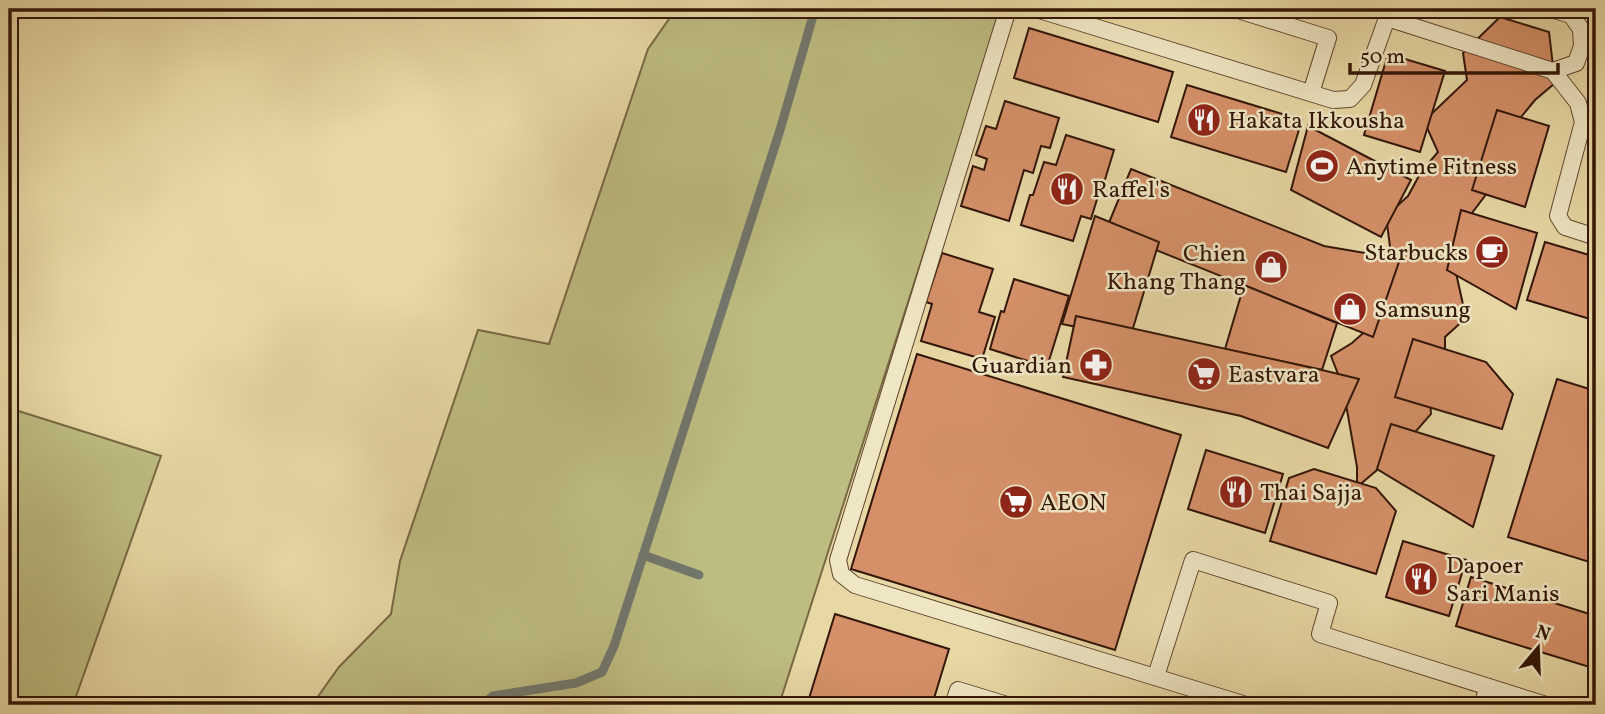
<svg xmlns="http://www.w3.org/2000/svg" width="1605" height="714" viewBox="0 0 1605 714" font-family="Vollkorn,serif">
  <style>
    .green { fill: #bdbc81; stroke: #786943; stroke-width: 2 }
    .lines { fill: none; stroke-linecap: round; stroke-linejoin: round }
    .stream { stroke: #71776d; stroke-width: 9 }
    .building { fill: #d59069; stroke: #331605; stroke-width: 2 }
    .lane-casing { stroke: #60462d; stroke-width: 18 }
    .lane { stroke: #efe6c4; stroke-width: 16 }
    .labels { text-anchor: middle; stroke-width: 5; stroke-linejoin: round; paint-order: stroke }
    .poi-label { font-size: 24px; fill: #331605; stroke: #efe6c4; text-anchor: start }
  </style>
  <rect width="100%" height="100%" fill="#e7d8a5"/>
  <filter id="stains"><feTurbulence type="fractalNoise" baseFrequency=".00286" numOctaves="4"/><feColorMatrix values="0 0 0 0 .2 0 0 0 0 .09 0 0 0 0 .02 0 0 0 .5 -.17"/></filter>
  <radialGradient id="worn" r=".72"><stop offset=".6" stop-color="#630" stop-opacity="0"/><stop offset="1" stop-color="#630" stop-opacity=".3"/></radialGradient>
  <g class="green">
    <path d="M676,9H1002L779,705H312L339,667L391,614L400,561L478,330L549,344L648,49Z"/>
    <path d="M9,408L161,456L73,705H9Z"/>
  </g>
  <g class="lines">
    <g class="stream">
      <path d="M643,555L699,575"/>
      <path d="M482,705L493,696L576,683L602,672L614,646L780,130L815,9"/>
    </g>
  </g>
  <g class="building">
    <path d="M1500,17L1549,32L1555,83L1535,100L1499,144L1503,172L1469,217L1454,264L1466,318L1445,337V366L1429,386L1431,414L1397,453L1357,487V467L1343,387L1331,356L1352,343L1379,319L1375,291L1393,270L1386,216L1408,196L1421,172L1438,152L1424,121L1467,80L1463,53Z"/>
    <path d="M1029,28L1173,72L1158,122L1014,78Z"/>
    <path d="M1388,54L1445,71L1420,152L1364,135Z"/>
    <path d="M1187,85L1302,120L1286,172L1171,137Z"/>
    <path d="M1005,101L1059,118L1050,148L1041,146L1033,173L1024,170L1009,221L961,206L973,166L984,170L987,159L976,155L986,126L996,129Z"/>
    <path d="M1497,110L1549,126L1525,207L1472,190Z"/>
    <path d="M1308,126L1411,180L1381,237L1291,190Z"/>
    <path d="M1066,135L1114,150L1103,186H1101L1091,219L1081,216L1073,241L1021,225L1030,195H1033L1044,162L1056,165Z"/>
    <path d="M1131,169L1324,246L1400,259L1373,337L1106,230Z"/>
    <path d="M1461,210L1537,233L1516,309L1447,270Z"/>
    <path d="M1095,216L1159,242L1130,338L1062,324Z"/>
    <path d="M1545,242L1596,257V298L1590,319L1527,300Z"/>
    <path d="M942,253L993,269L979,312L995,317L982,359L921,341L932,304L926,302Z"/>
    <path d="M1014,279L1069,296L1047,367L990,349L1001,311L1004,312Z"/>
    <path d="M1244,285L1337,323L1322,370L1225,349Z"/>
    <path d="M1076,316L1322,370L1359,379L1328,448L1241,416L1063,377Z"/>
    <path d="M1413,339L1486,362L1513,394L1502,429L1395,397Z"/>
    <path d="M917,354L1181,435L1115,650L851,569Z"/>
    <path d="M1557,379L1596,391V564L1508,537Z"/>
    <path d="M1391,424L1494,456L1473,527L1377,469Z"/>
    <path d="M1206,450L1283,474L1265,533L1188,509Z"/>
    <path d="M1314,469L1376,488L1396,511L1376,574L1270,541L1289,478Z"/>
    <path d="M1403,541L1466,560L1449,616L1386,597Z"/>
    <path d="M1471,577L1596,616V669L1456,626Z"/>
    <path d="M835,614L949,649L932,705H807Z"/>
  </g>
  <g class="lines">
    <g class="lane-casing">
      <g id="lane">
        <path d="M1008,9L838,560L841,574L855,585L1246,705"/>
        <path d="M1036,9L1333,100L1350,99L1363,85L1387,18V9"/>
        <path d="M1235,9L1328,38L1311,93"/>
        <path d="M1387,18L1553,71L1576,63L1582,46L1581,29L1571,15L1551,9"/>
        <path d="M1553,71L1578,103L1583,122L1558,216L1565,227L1596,237"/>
        <path d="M1156,676L1193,560L1329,603L1320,634L1546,705"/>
        <path d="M953,705L958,690L1007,705"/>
        <path d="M1482,705L1488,687"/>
      </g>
    </g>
    <use href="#lane" class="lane"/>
  </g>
  <defs>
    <g id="restaurant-disc" transform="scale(1.75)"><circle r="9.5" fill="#8f2418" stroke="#efe6c4"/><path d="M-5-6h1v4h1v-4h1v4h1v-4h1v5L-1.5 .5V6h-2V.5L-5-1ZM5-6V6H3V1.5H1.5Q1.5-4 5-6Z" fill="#fff"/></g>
    <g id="stadium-disc" transform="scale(1.75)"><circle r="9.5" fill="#8f2418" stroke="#efe6c4"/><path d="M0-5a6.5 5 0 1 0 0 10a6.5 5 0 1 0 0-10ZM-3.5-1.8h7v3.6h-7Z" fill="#fff"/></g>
    <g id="cafe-disc" transform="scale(1.75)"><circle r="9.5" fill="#8f2418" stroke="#efe6c4"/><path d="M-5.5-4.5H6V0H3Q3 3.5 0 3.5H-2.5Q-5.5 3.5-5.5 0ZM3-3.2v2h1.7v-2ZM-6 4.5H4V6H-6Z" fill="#fff"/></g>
    <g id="shop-disc" transform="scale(1.75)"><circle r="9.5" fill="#8f2418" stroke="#efe6c4"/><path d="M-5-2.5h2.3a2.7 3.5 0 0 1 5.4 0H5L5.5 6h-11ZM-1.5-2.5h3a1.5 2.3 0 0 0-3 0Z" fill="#fff"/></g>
    <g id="pharmacy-disc" transform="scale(1.75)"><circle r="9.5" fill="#8f2418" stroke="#efe6c4"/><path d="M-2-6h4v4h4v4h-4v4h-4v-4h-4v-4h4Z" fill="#fff"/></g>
    <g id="supermarket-disc" transform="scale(1.75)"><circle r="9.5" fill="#8f2418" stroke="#efe6c4"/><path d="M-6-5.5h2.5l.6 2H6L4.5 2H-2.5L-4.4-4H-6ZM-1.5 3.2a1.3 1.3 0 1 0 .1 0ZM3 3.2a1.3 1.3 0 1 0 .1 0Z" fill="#fff"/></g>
  </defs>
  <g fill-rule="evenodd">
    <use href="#restaurant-disc" x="1204" y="120"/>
    <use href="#stadium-disc" x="1322" y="166"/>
    <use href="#restaurant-disc" x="1067" y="189"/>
    <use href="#cafe-disc" x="1492" y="252"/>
    <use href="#shop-disc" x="1271" y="267"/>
    <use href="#shop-disc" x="1350" y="309"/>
    <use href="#pharmacy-disc" x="1096" y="365"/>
    <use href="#supermarket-disc" x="1204" y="374"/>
    <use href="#restaurant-disc" x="1236" y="492"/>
    <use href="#supermarket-disc" x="1016" y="502"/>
    <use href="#restaurant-disc" x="1421" y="579"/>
  </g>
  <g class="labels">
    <g class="poi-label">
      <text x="1228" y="128">Hakata Ikkousha</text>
      <text x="1346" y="174">Anytime Fitness</text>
      <text x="1092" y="197">Raffel's</text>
      <text x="1468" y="260" text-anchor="end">Starbucks</text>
      <text x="1246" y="261" text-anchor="end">Chien<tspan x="1246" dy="28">Khang Thang</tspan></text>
      <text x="1374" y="317">Samsung</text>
      <text x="1072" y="373" text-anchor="end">Guardian</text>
      <text x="1228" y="382">Eastvara</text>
      <text x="1260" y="500">Thai Sajja</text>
      <text x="1040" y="510">AEON</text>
      <text x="1446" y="573">Dapoer<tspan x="1446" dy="28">Sari Manis</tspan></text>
    </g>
  </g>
  <rect width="1605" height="714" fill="none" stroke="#e7d8a5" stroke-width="35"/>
  <rect x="10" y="10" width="1584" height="693" fill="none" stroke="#331605" stroke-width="3.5"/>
  <rect x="18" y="18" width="1570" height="679" fill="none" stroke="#331605" stroke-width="2"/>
  <g transform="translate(1538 648) rotate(19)" stroke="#efe6c4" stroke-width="5" paint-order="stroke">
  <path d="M0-5L12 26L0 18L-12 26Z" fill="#331605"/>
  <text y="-10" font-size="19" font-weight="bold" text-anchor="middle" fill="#331605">N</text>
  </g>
  <path d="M1350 63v10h208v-10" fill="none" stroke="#331605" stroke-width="3.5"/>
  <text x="1360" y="63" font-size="21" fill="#331605" stroke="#efe6c4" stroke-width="5" paint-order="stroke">50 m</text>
  <rect width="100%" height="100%" filter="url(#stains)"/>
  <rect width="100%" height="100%" fill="url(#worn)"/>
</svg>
